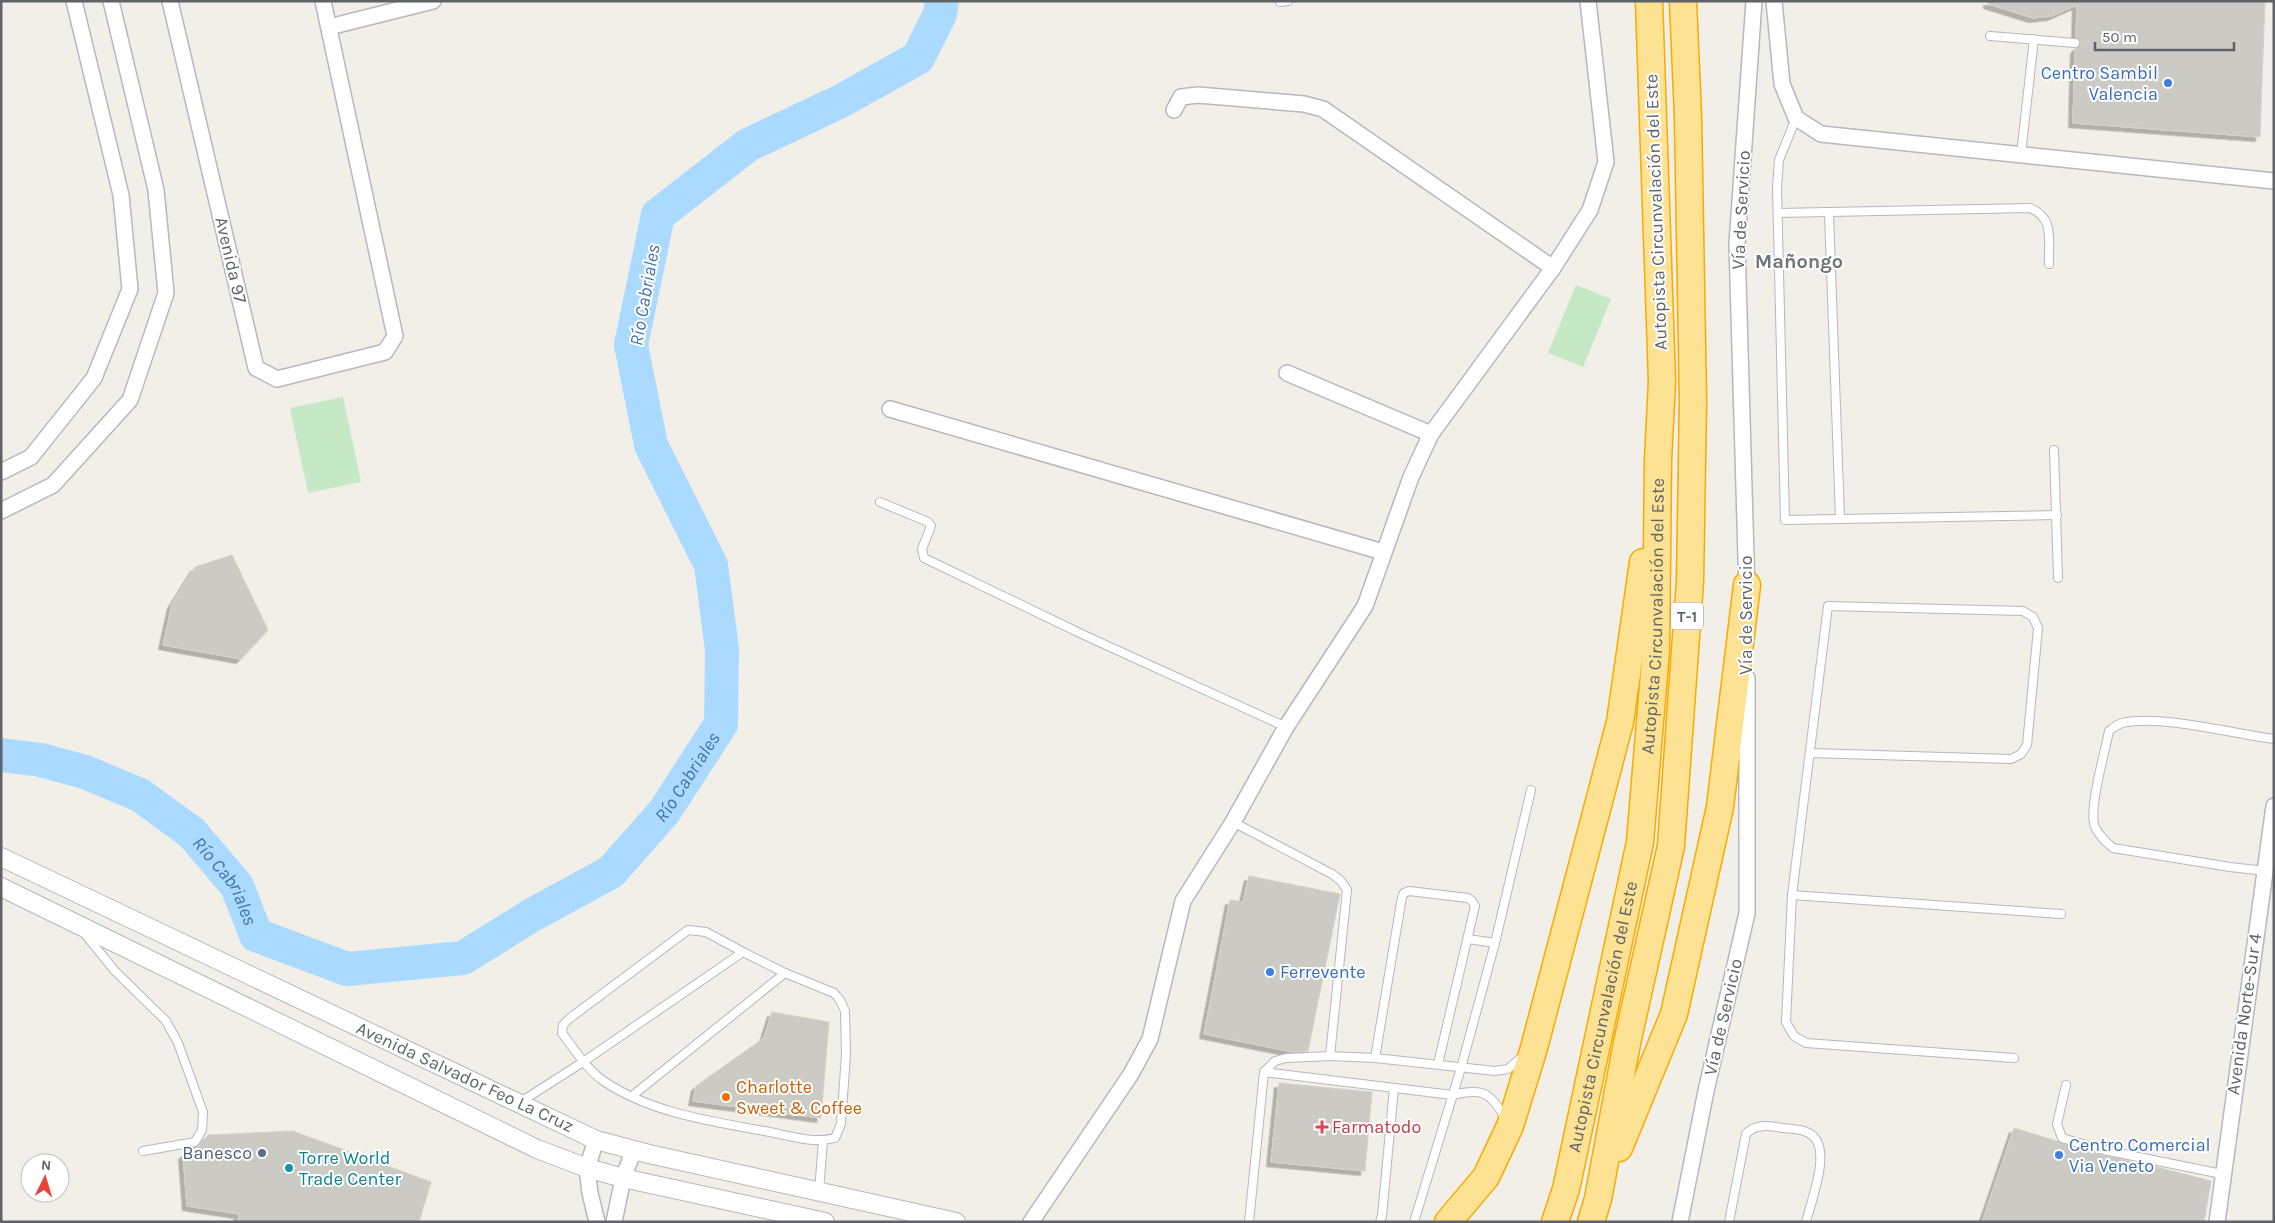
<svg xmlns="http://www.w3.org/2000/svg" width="2275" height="1223" viewBox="0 0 2275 1223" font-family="Karla,sans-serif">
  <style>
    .green { fill: #c5e8c5 }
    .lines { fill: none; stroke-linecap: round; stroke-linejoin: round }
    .river { stroke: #aadaff; stroke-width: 34 }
    .building { fill: #cccac5; stroke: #d6d1c6; filter: url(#shadow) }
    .service-casing { stroke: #b5b8bc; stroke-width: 10 }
    .minor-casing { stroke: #b5b8bc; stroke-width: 18 }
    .tertiary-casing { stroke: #b5b8bc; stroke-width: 20 }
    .motorway-casing { stroke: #f9ab00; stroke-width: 29 }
    .service { stroke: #fff; stroke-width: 8 }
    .minor { stroke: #fff; stroke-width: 15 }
    .tertiary { stroke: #fff; stroke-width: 18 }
    .motorway { stroke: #fde293; stroke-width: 26 }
    .shop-dot { fill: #3f7fe0; stroke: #fff; stroke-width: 2 }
    .food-dot { fill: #e8710a; stroke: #fff; stroke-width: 2 }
    .health-dot { fill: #e0444e; stroke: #fff; stroke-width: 2 }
    .service-dot { fill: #5c6f8a; stroke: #fff; stroke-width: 2 }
    .culture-dot { fill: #0f9aa8; stroke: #fff; stroke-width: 2 }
    .labels { text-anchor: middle; stroke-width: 4; stroke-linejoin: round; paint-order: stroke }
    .shield { fill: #fff; stroke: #8f9295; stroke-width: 1 }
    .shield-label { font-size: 16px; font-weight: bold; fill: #5f6368 }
    .shop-label { font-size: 18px; fill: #366cbe; stroke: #fff; text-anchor: start }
    .street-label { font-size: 18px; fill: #5f6368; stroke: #fff }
    .food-label { font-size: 18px; fill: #c56008; stroke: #fff; text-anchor: start }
    .health-label { font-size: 18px; fill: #be3a42; stroke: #fff; text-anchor: start }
    .service-label { font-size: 18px; fill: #4e5e75; stroke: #fff; text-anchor: end }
    .culture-label { font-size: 18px; fill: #0d838f; stroke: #fff; text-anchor: start }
    .water-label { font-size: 19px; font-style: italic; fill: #4174aa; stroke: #fff }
    .quarter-label { font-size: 20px; font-weight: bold; fill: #70757a; stroke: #fff }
  </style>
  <defs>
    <filter id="shadow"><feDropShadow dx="-4.5" dy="4.5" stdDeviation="0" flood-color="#0004"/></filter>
  </defs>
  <rect width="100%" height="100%" fill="#f1efe8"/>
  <g class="green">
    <path d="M1576,285L1611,299L1583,367L1548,353Z"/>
    <path d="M343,397L361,482L308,493L290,408Z"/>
  </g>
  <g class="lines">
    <path class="river" id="s1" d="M1,755L41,760L85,772L140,795L192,833L237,886L256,935L347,969L463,958L532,915L611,872L664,812L721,724L722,649L711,565L651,445L631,345L658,215L748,145L841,101L918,58L940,14L942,1"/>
  </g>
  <g class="building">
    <path d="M1988,1H2265L2260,137L2073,123L2075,49L2081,43L2076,37L2077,5L2052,16L2033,18L1988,4Z"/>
    <path d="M232,555L268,630L241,659L163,645L172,604L195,567Z"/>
    <path d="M1249,876L1340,894L1308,1051L1293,1052L1204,1034L1230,900L1243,902Z"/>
    <path d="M772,1012L829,1022L821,1118L693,1101L696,1086L764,1038Z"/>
    <path d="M1279,1083L1372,1092L1365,1171L1271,1162Z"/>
    <path d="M2014,1128L2102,1155L2153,1166L2211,1181L2204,1222H1982Z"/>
    <path d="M293,1131L431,1182L419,1222H238L239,1214L187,1206L183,1155L191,1148L199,1146L208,1135Z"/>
  </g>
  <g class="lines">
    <g class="service-casing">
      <g id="service">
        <path d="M1280,2L1288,1"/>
        <path d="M1990,36L2075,43"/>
        <path d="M1796,118L1779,160L1777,188L1785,520L2057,515"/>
        <path d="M2021,154L2034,39"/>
        <path d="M1778,213L2030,208C2055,218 2048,240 2049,264"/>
        <path d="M1829,213L1840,519"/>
        <path d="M2054,450L2058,578"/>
        <path d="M880,502L928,522L931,526L922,549L924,558L1086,636L1286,727"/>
        <path d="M1810,753L2011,759L2021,754L2027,745L2038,628L2033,617L2023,611L1828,606L1792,895L1786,1022L1794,1036L1806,1043L2014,1058"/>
        <path d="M1233,822L1332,874L1341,881L1347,890L1330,1056"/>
        <path d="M2265,871L2230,867L2113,848C2106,842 2099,836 2095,827C2088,810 2105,752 2109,731C2113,728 2118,724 2122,723C2161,714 2233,734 2274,739"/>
        <path d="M1792,895L2061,914"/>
        <path d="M84,933L115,971L166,1021L178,1043L203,1112L202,1130L195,1142L143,1151"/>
        <path d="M1468,939L1495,943"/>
        <path d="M1375,1058L1402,897L1404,893L1409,891L1468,898L1472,901L1475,906L1438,1064"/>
        <path d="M1264,1072L1452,1095C1481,1088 1490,1091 1505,1118"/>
        <path d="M2066,1085L2057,1124L2062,1138L2104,1150L2222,1174"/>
        <path d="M632,1096L785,973"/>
        <path d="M519,1103L583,1062L743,952L706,932L688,930L570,1018L563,1025L562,1033C575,1050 587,1070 605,1082C652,1113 710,1121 764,1131C787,1135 812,1144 835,1138L841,1124L846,1055L845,1011L840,1000L834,993L785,973L743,952"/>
        <path d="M819,1191L823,1141"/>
        <path d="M1249,1222L1264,1072L1275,1061L1286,1058L1330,1056L1375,1058L1495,1071L1508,1069L1523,1056"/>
        <path d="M1380,1222L1382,1216L1394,1088"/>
        <path d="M1414,1222L1461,1068L1495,943L1531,790"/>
        <path d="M1729,1222L1746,1134C1756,1123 1769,1126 1783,1128C1793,1129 1805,1129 1813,1136C1831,1152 1811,1201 1806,1222"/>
      </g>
    </g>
    <g class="minor-casing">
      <g id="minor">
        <path d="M170,1L256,368L277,379L385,352L395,336L323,1"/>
        <path d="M1774,1L1782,84L1796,118L1821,134L2274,181"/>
        <path d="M329,27L433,1"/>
        <path d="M1174,110L1181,97L1198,95L1304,104L1323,109L1553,268"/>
        <path d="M1287,373L1431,434"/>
        <path d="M890,409L1383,552"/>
        <path d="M1,472L31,457L94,378L130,289L121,195L74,1"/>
        <path d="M1,511L53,485L130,400L166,293L156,190L111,1"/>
        <path d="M1747,592L1737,244L1754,1"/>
        <path d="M596,1140L587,1168L590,1193L597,1222"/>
        <path d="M614,1222L623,1178L634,1150"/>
        <path d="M1031,1222L1131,1074L1150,1039L1183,901L1233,822L1286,727L1365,606L1411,477L1431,434L1553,268L1590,210L1606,162L1588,1"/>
        <path d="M1680,1222L1706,1091L1747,913V678"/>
        <path d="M2217,1222L2274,806"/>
      </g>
    </g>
    <g class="tertiary-casing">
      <g id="tertiary">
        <path d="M1,857L596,1140L649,1154L956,1222"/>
        <path d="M1,887L537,1149L587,1168L623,1178L825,1222"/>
      </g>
    </g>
    <g class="motorway-casing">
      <g id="motorway">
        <path d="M1619,1148L1674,1014L1720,807L1747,585"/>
        <path d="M1448,1222L1486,1177L1510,1126L1534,1048L1620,722L1643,562"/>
        <path id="s2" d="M1555,1222L1566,1189L1640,842L1656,650L1658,460L1662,381L1649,1"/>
        <path d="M1591,1222L1598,1199L1627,1043L1671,846L1690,581L1693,401L1688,117L1683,1"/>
      </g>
    </g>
    <use href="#service" class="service"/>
    <use href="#minor" class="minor"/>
    <use href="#tertiary" class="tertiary"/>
    <use href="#motorway" class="motorway"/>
  </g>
  <g class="shop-dot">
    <circle cx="2168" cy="83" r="5"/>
    <circle cx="1270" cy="972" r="5"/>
    <circle cx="2059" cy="1155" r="5"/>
  </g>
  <circle class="food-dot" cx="726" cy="1097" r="5"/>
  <path class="health-dot" d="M1319.5 1119.5h5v5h5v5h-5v5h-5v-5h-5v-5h5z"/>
  <circle class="service-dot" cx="262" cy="1153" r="5"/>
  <circle class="culture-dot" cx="289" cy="1168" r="5"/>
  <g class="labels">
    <rect class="shield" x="1671" y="602.5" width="32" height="27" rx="4"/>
    <g class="shield-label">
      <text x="1687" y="622">T-1</text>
    </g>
    <g class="shop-label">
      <text x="2158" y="79" text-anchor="end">Centro Sambil<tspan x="2158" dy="21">Valencia</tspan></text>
      <text x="1280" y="978">Ferrevente</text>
      <text x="2069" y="1151">Centro Comercial<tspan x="2069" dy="21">Via Veneto</tspan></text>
    </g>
    <g class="street-label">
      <text transform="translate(1741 210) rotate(-87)" y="6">Vía de Servicio</text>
      <text transform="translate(1656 212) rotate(-92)" y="6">Autopista Circunvalación del Este</text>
      <text transform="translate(231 260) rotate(77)" y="6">Avenida 97</text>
      <text transform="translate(1746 615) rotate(-90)" y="6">Vía de Servicio</text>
      <text dy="6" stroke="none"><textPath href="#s2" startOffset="616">Autopista Circunvalación del Este</textPath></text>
      <text transform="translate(2244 1014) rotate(-82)" y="6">Avenida Norte-Sur 4</text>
      <text dy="6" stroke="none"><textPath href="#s2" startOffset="211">Autopista Circunvalación del Este</textPath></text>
      <text transform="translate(1723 1017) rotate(-77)" y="6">Vía de Servicio</text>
      <text transform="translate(465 1077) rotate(25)" y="6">Avenida Salvador Feo La Cruz</text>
    </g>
    <g class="food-label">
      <text x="736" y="1093">Charlotte<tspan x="736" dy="21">Sweet &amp; Coffee</tspan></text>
    </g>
    <g class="health-label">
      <text x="1332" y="1133">Farmatodo</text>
    </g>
    <g class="service-label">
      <text x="252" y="1159">Banesco</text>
    </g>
    <g class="culture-label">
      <text x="299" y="1164">Torre World<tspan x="299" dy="21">Trade Center</tspan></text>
    </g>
    <g class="water-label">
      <text transform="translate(644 295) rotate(-80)" y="7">Río Cabriales</text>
      <text dy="7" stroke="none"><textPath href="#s1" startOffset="839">Río Cabriales</textPath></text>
      <text dy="7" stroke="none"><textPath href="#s1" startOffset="269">Río Cabriales</textPath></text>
    </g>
    <g class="quarter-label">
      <text x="1799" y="268">Mañongo</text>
    </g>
  </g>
  <rect width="2275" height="1223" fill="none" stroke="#5f6368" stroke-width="5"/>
  <g transform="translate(45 1178) rotate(5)"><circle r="24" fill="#ffffff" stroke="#bfc1c3"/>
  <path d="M0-4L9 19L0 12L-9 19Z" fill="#ea4335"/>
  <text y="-8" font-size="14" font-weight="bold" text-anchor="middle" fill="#5f6368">N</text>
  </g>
  <path d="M2095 42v8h139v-8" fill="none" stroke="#5f6368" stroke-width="2.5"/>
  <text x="2102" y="42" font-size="15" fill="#5f6368" stroke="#ffffff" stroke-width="4" paint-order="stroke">50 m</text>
</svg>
